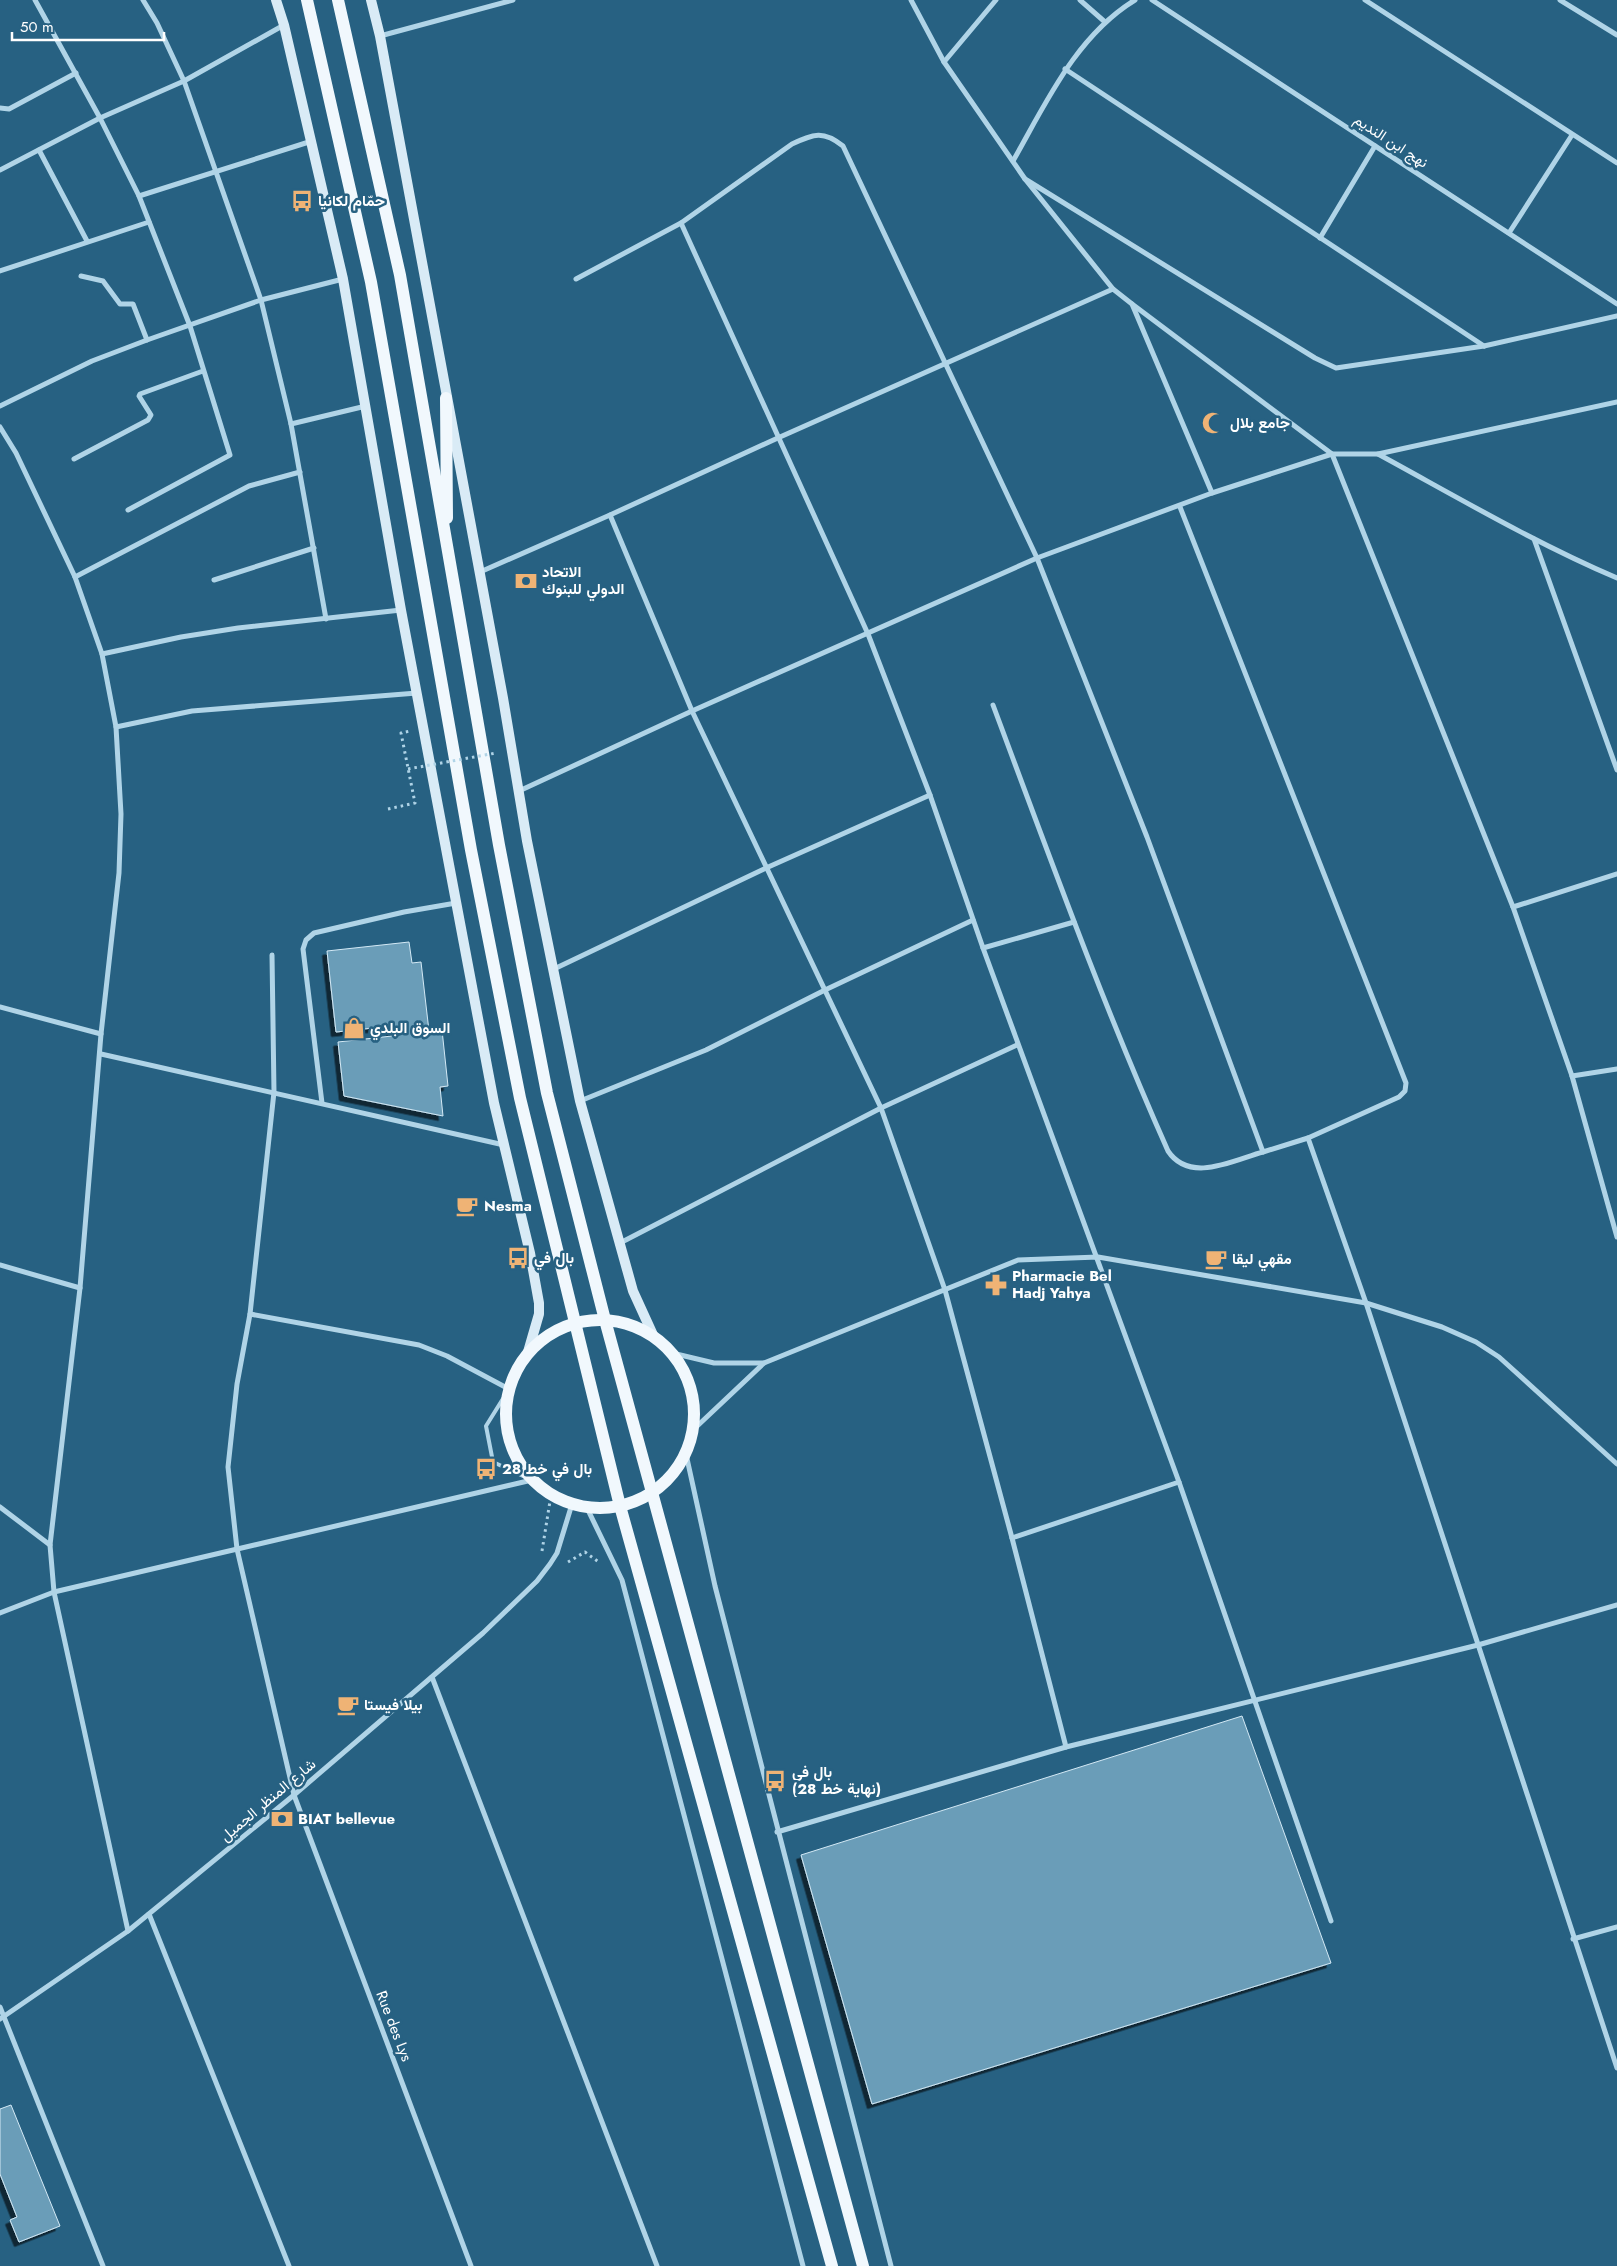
<svg xmlns="http://www.w3.org/2000/svg" width="1617" height="2266" viewBox="0 0 1617 2266" font-family="Jost,Vazirmatn,sans-serif">
  <style>
    .building { fill: #6b9db8; stroke: #d3e9f5; filter: url(#shadow) }
    .lines { fill: none; stroke-linecap: round; stroke-linejoin: round }
    .path { stroke: #b0d4e7; stroke-width: 3; stroke-dasharray: 2.5 4; stroke-linecap: butt }
    .lane { stroke: #b0d4e7; stroke-width: 4 }
    .street { stroke: #b0d4e7; stroke-width: 5 }
    .secondary { stroke: #d9ebf6; stroke-width: 10 }
    .primary { stroke: #f1f8fd; stroke-width: 12 }
    .path-bridge { stroke: #b0d4e7; stroke-width: 3; stroke-dasharray: 2.5 4; stroke-linecap: butt }
    .labels { text-anchor: middle; stroke-width: 5; stroke-linejoin: round; paint-order: stroke }
    .street-label { font-size: 15px; fill: #fff; stroke: #276182 }
    .poi-label { font-size: 15px; font-weight: bold; fill: #fff; stroke: #276182; text-anchor: start }
  </style>
  <defs>
    <filter id="shadow"><feDropShadow dx="-4.5" dy="4.5" stdDeviation="0" flood-color="#0009"/></filter>
  </defs>
  <rect width="100%" height="100%" fill="#276182"/>
  <g class="building">
    <path d="M409,942L412,963L421,962L429,1031L442,1030L448,1086L440,1087L443,1116L344,1096L338,1042L392,1036L391,1026L336,1032L327,951Z"/>
    <path d="M1242,1716L1331,1963L872,2104L801,1855Z"/>
    <path d="M11,2105L60,2226L19,2242L10,2220L17,2217L0,2174V2109Z"/>
  </g>
  <g class="lines">
    <g class="path">
      <path d="M388,809L415,803L401,733L410,731"/>
      <path d="M542,1551L551,1495"/>
      <path d="M568,1562L585,1552L600,1563"/>
    </g>
    <path class="lane" d="M509,1389L486,1426L493,1462L532,1480"/>
    <g class="street">
      <path d="M35,0L100,118L139,196L190,326L230,455L128,510"/>
      <path d="M143,0L157,23L184,81L261,300L291,424L326,619"/>
      <path d="M911,0L944,62L1025,179L1113,289"/>
      <path d="M1080,0L1105,22"/>
      <path d="M1152,0L1617,304"/>
      <path d="M1365,0L1617,163"/>
      <path d="M1560,0L1617,35"/>
      <path d="M380,36L513,0"/>
      <path d="M944,62L996,0"/>
      <path d="M1065,69L1484,346"/>
      <path d="M0,108L9,109L76,73"/>
      <path d="M39,150L87,241"/>
      <path d="M1013,161C1046,103 1076,36 1135,0"/>
      <path d="M0,170L100,118L184,81L284,25"/>
      <path d="M1025,179L1315,358L1336,368L1484,346L1617,316"/>
      <path d="M139,196L312,141"/>
      <path d="M681,223L792,144C814,134 823,130 843,146L1037,558L1147,837L1263,1152L1308,1138"/>
      <path d="M1509,233L1572,135"/>
      <path d="M1320,238L1375,146"/>
      <path d="M0,271L149,222"/>
      <path d="M81,276L103,281L120,304H133L147,340"/>
      <path d="M576,279L681,223L868,634L930,795L983,948L1074,922"/>
      <path d="M1132,304L1332,454L1513,907L1572,1076L1617,1237"/>
      <path d="M0,406L92,361L147,340L261,300L343,279"/>
      <path d="M291,424L366,406"/>
      <path d="M0,427L16,453L75,577L102,654L116,727L121,814L119,873L101,1034L80,1288L50,1545L54,1592L128,1931"/>
      <path d="M1378,454C1457,497 1535,543 1617,578"/>
      <path d="M74,459L148,420L151,415L139,396L140,394L203,371"/>
      <path d="M1180,507L1406,1083L1405,1091L1399,1097L1308,1138L1366,1303L1617,2068"/>
      <path d="M610,515L692,711L881,1108L1017,1045"/>
      <path d="M1534,539L1617,770"/>
      <path d="M480,572L610,515L780,437L1113,289L1132,304L1212,493"/>
      <path d="M75,577L249,486L300,472"/>
      <path d="M214,580L314,548"/>
      <path d="M102,654L181,637L238,628L401,610"/>
      <path d="M993,705C1049,855 1103,1005 1168,1151C1190,1184 1234,1160 1263,1152"/>
      <path d="M116,727L192,711L417,693"/>
      <path d="M519,791L692,711L1037,558L1212,493L1332,454H1378L1617,402"/>
      <path d="M1513,907L1617,874"/>
      <path d="M983,948L1179,1482L1331,1921"/>
      <path d="M272,955L274,1092L250,1314L237,1384L228,1467L237,1549L294,1795L471,2266"/>
      <path d="M554,969L766,868L930,795"/>
      <path d="M0,1007L101,1034"/>
      <path d="M101,1054L504,1145"/>
      <path d="M1572,1076L1617,1069"/>
      <path d="M580,1101L706,1050L825,990L973,920"/>
      <path d="M322,1103L303,949L306,940L314,933L404,912L456,903"/>
      <path d="M620,1243L881,1108L945,1290L1012,1538L1066,1747"/>
      <path d="M0,1265L80,1288"/>
      <path d="M250,1314L419,1345L447,1356L509,1389"/>
      <path d="M672,1353L714,1363H764"/>
      <path d="M693,1430L764,1363L1018,1260L1098,1257L1366,1303L1442,1327L1476,1342L1499,1357L1617,1464"/>
      <path d="M686,1454L715,1586L891,2266"/>
      <path d="M0,1507L50,1545"/>
      <path d="M587,1508L622,1580L803,2266"/>
      <path d="M1012,1538L1179,1482"/>
      <path d="M0,1613L54,1592L532,1480"/>
      <path d="M432,1677L657,2266"/>
      <path d="M777,1832L1066,1747L1478,1645L1617,1605"/>
      <path d="M149,1914L289,2266"/>
      <path d="M1573,1939L1617,1927"/>
      <path d="M0,2007L103,2266"/>
      <path d="M0,2019L128,1931L294,1795L483,1633L537,1581L550,1564L557,1553L572,1504"/>
    </g>
    <g class="secondary">
      <path d="M276,0L284,25L343,279L401,610L494,1103L530,1253L539,1303V1314L528,1352"/>
      <path d="M371,0L380,36L503,698L527,841L580,1101L633,1291L654,1337"/>
    </g>
    <g class="primary">
      <path d="M307,0L371,282L471,850L520,1098L620,1506L832,2266"/>
      <path d="M338,0L400,275L499,845L547,1093L605,1320L863,2266"/>
      <path d="M446,398L447,518"/>
      <circle cx="600" cy="1414" r="94"/>
    </g>
    <path class="path-bridge" d="M408,769L496,753"/>
  </g>
  <defs>
    <g id="bus-bare" transform="scale(1.725)"><path d="M-5-6H5V4H4V6H2V4H-2V6H-4V4H-5ZM-3.5-4V0h7V-4ZM-3.5 1.2v1.5H-2V1.2ZM2 1.2v1.5H3.5V1.2Z" fill="#efb375" stroke="#276182" stroke-width="2.5" paint-order="stroke"/></g>
    <g id="mosque-bare" transform="scale(1.725)"><path d="M3.5-4.9A6 6 0 1 0 3.5 4.9A5 5 0 1 1 3.5-4.9Z" fill="#efb375" stroke="#276182" stroke-width="2.5" paint-order="stroke"/></g>
    <g id="bank-bare" transform="scale(1.725)"><path d="M-6-4H6V4H-6ZM0-2.3a2.3 2.3 0 1 0 0 4.6a2.3 2.3 0 1 0 0-4.6Z" fill="#efb375" stroke="#276182" stroke-width="2.5" paint-order="stroke"/></g>
    <g id="shop-bare" transform="scale(1.725)"><path d="M-5-2.5h2.3a2.7 3.5 0 0 1 5.4 0H5L5.5 6h-11ZM-1.5-2.5h3a1.5 2.3 0 0 0-3 0Z" fill="#efb375" stroke="#276182" stroke-width="2.5" paint-order="stroke"/></g>
    <g id="cafe-bare" transform="scale(1.725)"><path d="M-5.5-4.5H6V0H3Q3 3.5 0 3.5H-2.5Q-5.5 3.5-5.5 0ZM3-3.2v2h1.7v-2ZM-6 4.5H4V6H-6Z" fill="#efb375" stroke="#276182" stroke-width="2.5" paint-order="stroke"/></g>
    <g id="pharmacy-bare" transform="scale(1.725)"><path d="M-2-6h4v4h4v4h-4v4h-4v-4h-4v-4h4Z" fill="#efb375" stroke="#276182" stroke-width="2.5" paint-order="stroke"/></g>
  </defs>
  <g fill-rule="evenodd">
    <use href="#bus-bare" x="302" y="201"/>
    <use href="#mosque-bare" x="1213" y="423"/>
    <use href="#bank-bare" x="526" y="581"/>
    <use href="#shop-bare" x="354" y="1028"/>
    <use href="#cafe-bare" x="467" y="1206"/>
    <use href="#bus-bare" x="518" y="1258"/>
    <use href="#cafe-bare" x="1216" y="1259"/>
    <use href="#pharmacy-bare" x="996" y="1285"/>
    <use href="#bus-bare" x="486" y="1469"/>
    <use href="#cafe-bare" x="348" y="1705"/>
    <use href="#bus-bare" x="775" y="1781"/>
    <use href="#bank-bare" x="282" y="1819"/>
  </g>
  <g class="labels">
    <g class="street-label">
      <text transform="translate(1391 141) rotate(33)" y="5">نهج ابن النديم</text>
      <text transform="translate(268 1800) rotate(-40)" y="5">شارع المنظر الجميل</text>
      <text transform="translate(394 2026) rotate(69)" y="5">Rue des Lys</text>
    </g>
    <g class="poi-label">
      <text x="318" y="206">حمّام لكانيا</text>
      <text x="1230" y="428">جامع بلال</text>
      <text x="542" y="577">الاتحاد<tspan x="542" dy="17">الدولي للبنوك</tspan></text>
      <text x="370" y="1033">السوق البلدي</text>
      <text x="484" y="1211">Nesma</text>
      <text x="534" y="1263">بال في</text>
      <text x="1232" y="1264">مقهي ليقا</text>
      <text x="1012" y="1281">Pharmacie Bel<tspan x="1012" dy="17">Hadj Yahya</tspan></text>
      <text x="502" y="1474">بال في خط 28</text>
      <text x="364" y="1710">بيلا فيستا</text>
      <text x="792" y="1777">بال في<tspan x="792" dy="17">(نهاية خط 28)</tspan></text>
      <text x="298" y="1824">BIAT bellevue</text>
    </g>
  </g>
  <path d="M12 32v8h152v-8" fill="none" stroke="#ffffff" stroke-width="2.5"/>
  <text x="20" y="32" font-size="15" fill="#ffffff" stroke="#276182" stroke-width="4" paint-order="stroke">50 m</text>
</svg>
